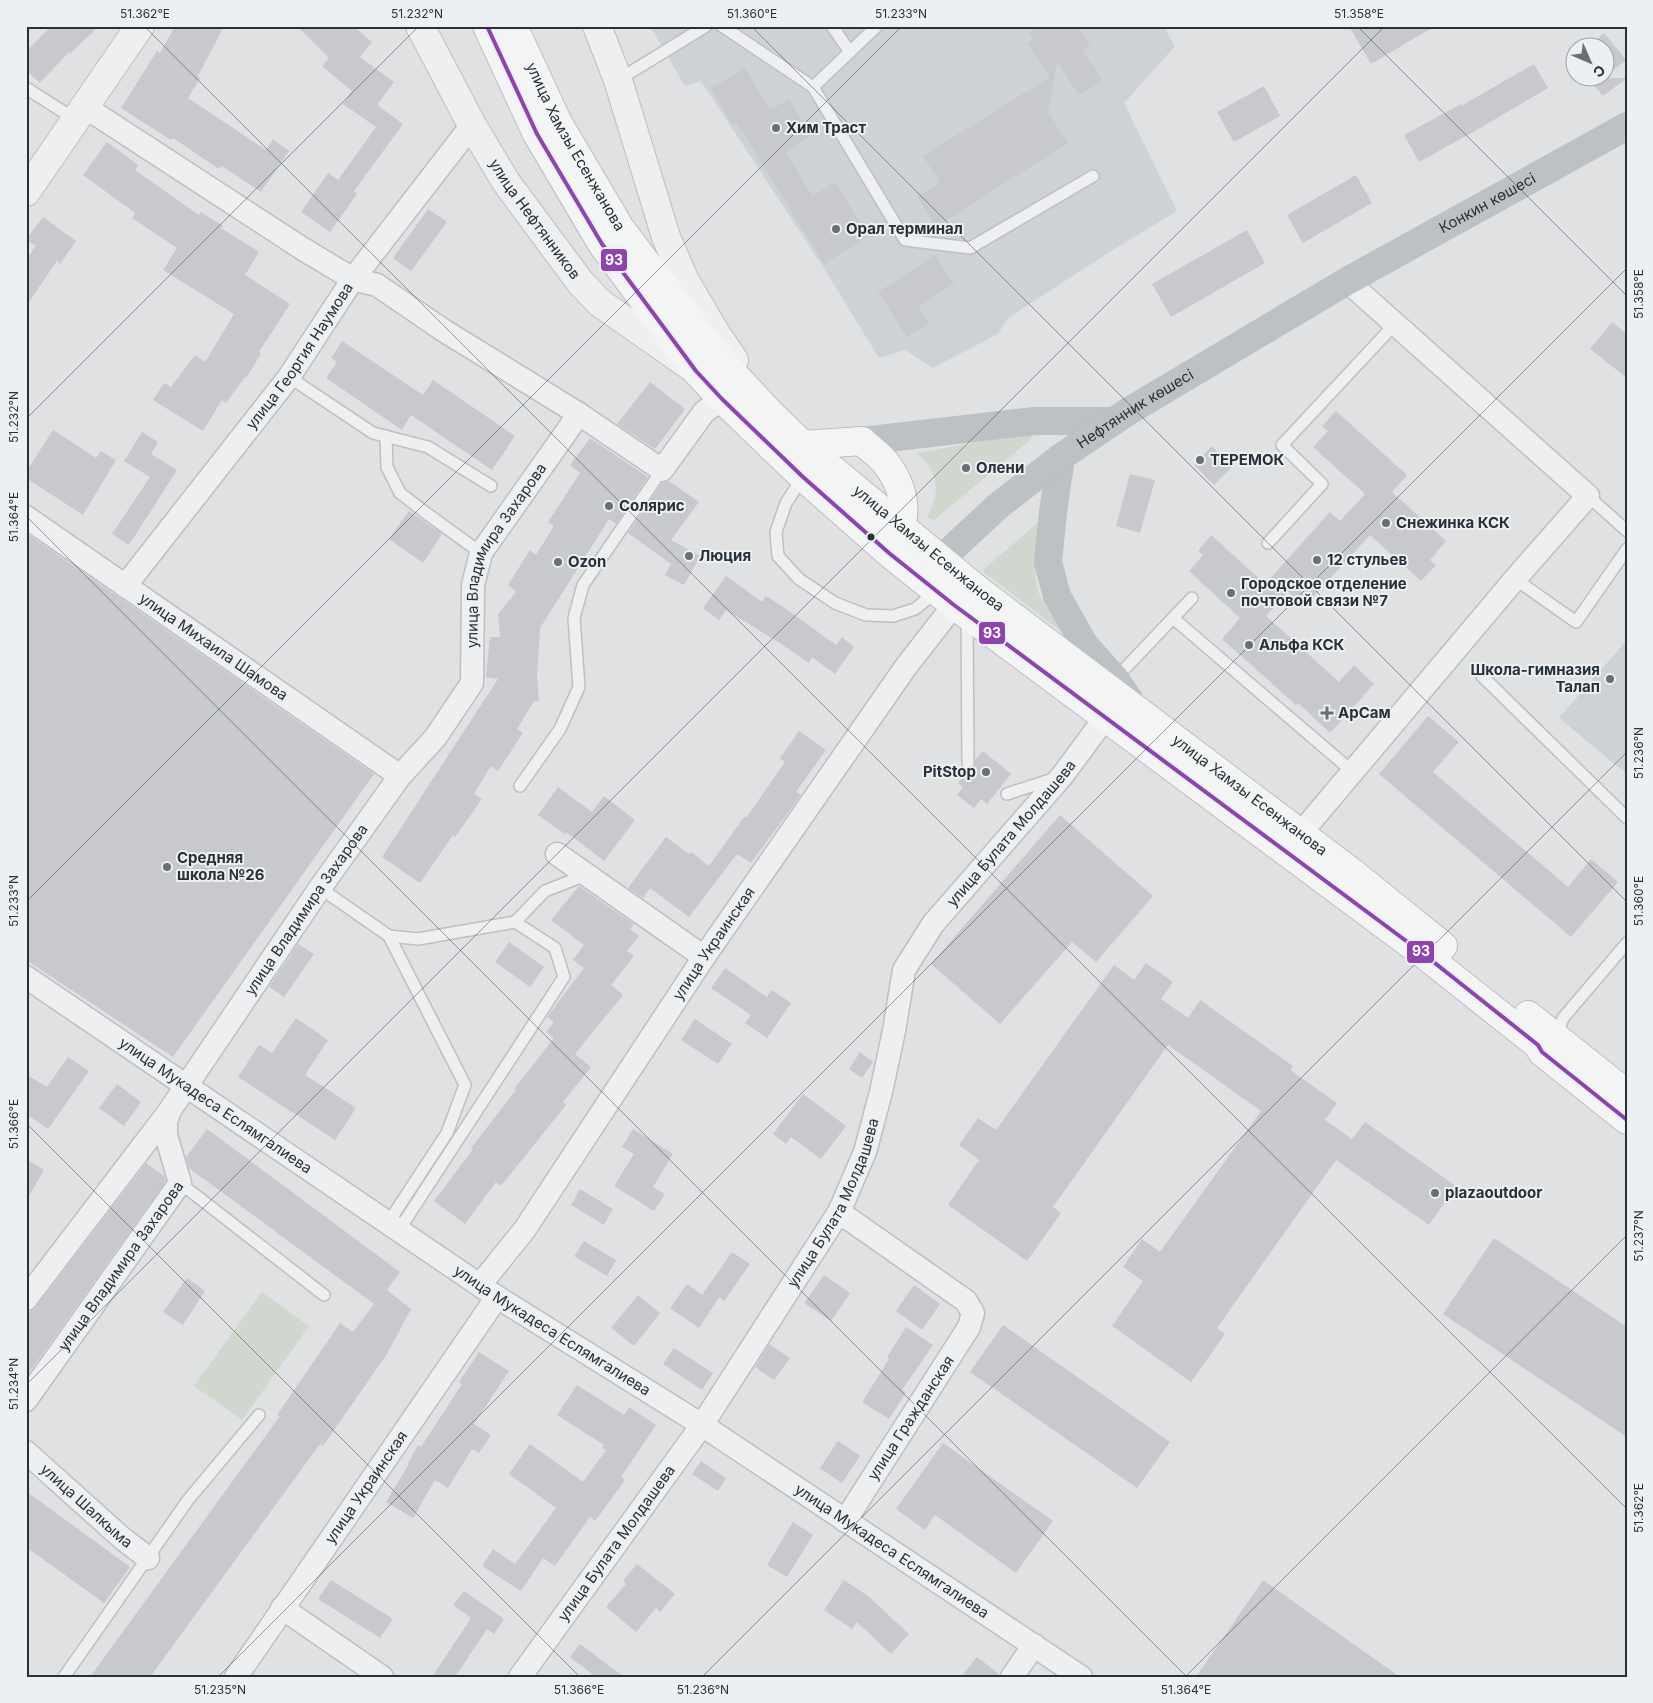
<svg xmlns="http://www.w3.org/2000/svg" width="1653" height="1703" viewBox="0 0 1653 1703" font-family="Inter,sans-serif">
  <style>
    .built { fill: #ced1d6 }
    .green { fill: #d0d7cf }
    .building { fill: #c7c9cc }
    .lines { fill: none; stroke-linecap: round; stroke-linejoin: round }
    .service-casing { stroke: #bdbfc1; stroke-width: 14 }
    .minor-casing { stroke: #bdbfc1; stroke-width: 25 }
    .tertiary-casing { stroke: #bdbfc1; stroke-width: 30 }
    .primary-casing { stroke: #bcbec1; stroke-width: 30 }
    .service { stroke: #eeeff1; stroke-width: 11 }
    .minor { stroke: #eeeff1; stroke-width: 22 }
    .tertiary { stroke: #eeeff1; stroke-width: 28 }
    .secondary { stroke: #bdc1c3; stroke-width: 28 }
    .primary { stroke: #f3f4f4; stroke-width: 28 }
    .bus-1-casing { stroke: #ecf0f3; stroke-width: 8 }
    .bus-1 { stroke: #8e44ad; stroke-width: 4 }
    .ticks { fill: none; stroke: #28313a; stroke-width: 1; stroke-opacity: 0.45 }
    .poi-dot { fill: #686f75; stroke: #ecf0f3; stroke-width: 2 }
    .bus-dot { fill: #28313a; stroke: #ecf0f3; stroke-width: 2 }
    .labels { text-anchor: middle; stroke-width: 4; stroke-linejoin: round; paint-order: stroke }
    .poi-label { font-size: 15px; font-weight: bold; fill: #28313a; stroke: #ecf0f3; text-anchor: start }
    .street-label { font-size: 15px; fill: #28313a; stroke: #ecf0f3 }
    .line-badge { stroke: #ecf0f3; stroke-width: 2 }
    .badge-label { font-size: 14px; text-anchor: middle; font-weight: bold; fill: #fff }
    .neatline { fill: none; stroke: #28313a; stroke-width: 2 }
    .ticks-label { font-size: 12px; text-anchor: middle; fill: #28313a }
  </style>
  <rect width="100%" height="100%" fill="#dfe1e3"/>
  <g class="built">
    <path d="M650,26H1163L1175,46L1124,103L1177,211L1108,253L1008,318L998,334L933,368L905,350L879,358L825,270L701,81L685,86Z"/>
    <path d="M1627,640V774L1559,718Z"/>
  </g>
  <g class="green">
    <path d="M1034,432L1030,440L934,520L927,517C941,490 939,474 917,453Z"/>
    <path d="M1042,519C1039,539 1032,572 1038,591C1043,604 1052,613 1061,623V631L982,571Z"/>
    <path d="M262,1292L309,1326L242,1420L194,1386Z"/>
  </g>
  <g class="building">
    <path d="M51,26H99L70,54L69,52L40,83L26,70V52Z"/>
    <path d="M175,26H224L198,76L200,78L188,98L266,150L273,139L289,151L261,192L222,166L219,169L173,138L171,140L121,108L157,51L160,53Z"/>
    <path d="M297,26H353L372,42L360,57L394,82L377,105L403,124L354,191L357,194L330,232L301,212L328,173L338,180L376,127L343,104L352,91L322,66L329,58Z"/>
    <path d="M1039,26H1077L1090,45L1082,50L1102,80L1079,95L1057,62L1048,112L1068,143L936,227L917,197L940,182L923,156L1050,77L1028,44L1034,40L1029,32Z"/>
    <path d="M1349,26H1435L1371,64Z"/>
    <path d="M1604,33L1626,60L1611,72L1606,66V48H1591L1589,46Z"/>
    <path d="M1534,64L1548,88L1475,131L1419,162L1404,135L1461,104V106Z"/>
    <path d="M745,68L770,110L789,99L811,136L786,152L812,196L835,182L868,236L824,264L737,123L733,126L711,88Z"/>
    <path d="M1588,78H1627L1603,96Z"/>
    <path d="M1264,86L1280,116L1234,142L1217,112Z"/>
    <path d="M107,142L138,165L135,170L199,215L201,212L223,226L221,228L259,252L245,275L290,304L259,352L261,354L246,378L245,377L226,403L222,400L203,431L153,400L164,383L171,387L195,355L205,362L234,314L163,270L177,248L132,218L135,213L83,175Z"/>
    <path d="M1356,175L1372,203L1303,243L1287,215Z"/>
    <path d="M428,209L447,222L411,271L393,258Z"/>
    <path d="M43,217L76,241L60,264L57,261L26,306V260L36,246L26,240Z"/>
    <path d="M1247,230L1265,263L1171,317L1152,284Z"/>
    <path d="M935,255L954,284L918,307L929,323L907,337L878,292Z"/>
    <path d="M1612,322L1627,334V378L1590,349Z"/>
    <path d="M342,341L423,395L433,380L515,436L492,470L411,415L402,430L326,378L337,362L331,358Z"/>
    <path d="M650,382L685,409L655,449L617,424Z"/>
    <path d="M1336,411L1407,475L1392,492L1446,541L1430,560L1436,565L1421,581L1370,535L1304,607L1288,592L1266,616L1339,682L1354,665L1374,684L1330,733L1298,703L1296,705L1222,639L1240,618L1189,571L1203,555L1198,551L1211,535L1265,584L1330,512L1340,521L1365,494L1313,447L1328,431L1322,426Z"/>
    <path d="M53,430L96,458L101,451L116,460L83,515L26,478V472Z"/>
    <path d="M142,432L158,442L151,454L177,470L129,545L112,534L150,477L124,461Z"/>
    <path d="M590,438L648,477L616,524L609,519L540,628L537,676L539,701H534L517,729L523,733L498,771L491,766L474,794L482,799L455,837L453,835L420,883L382,857L498,679L486,677L490,637H500L498,614L516,592L508,585L530,550L536,555L554,526L548,522L580,473L570,465Z"/>
    <path d="M1212,446L1232,467L1214,485L1194,465Z"/>
    <path d="M1130,474L1155,480L1140,533L1116,526Z"/>
    <path d="M669,481L699,502L671,540L700,556L684,585L665,575L671,564L628,533L662,483Z"/>
    <path d="M409,511L442,534L423,563L389,539Z"/>
    <path d="M26,533L374,774L173,1057L26,960Z"/>
    <path d="M726,576L762,602L766,596L789,611L836,645L842,637L854,647L835,674L812,657L809,663L780,643L726,610L719,620L703,608Z"/>
    <path d="M1428,716L1459,742L1433,772L1568,887L1591,859L1618,882L1571,937L1379,774Z"/>
    <path d="M799,731L826,750L796,792L801,795L751,863L737,854L689,917L650,888L643,898L628,888L666,837L689,854L691,852L709,866L744,817L746,818L785,762L780,758Z"/>
    <path d="M983,751L1011,774L987,804L981,799L974,808L957,795L963,787L958,783L968,770L974,767L975,760Z"/>
    <path d="M558,787L592,812L604,796L635,820L604,861L566,832L565,834L538,815Z"/>
    <path d="M1060,815L1153,896L1096,962L1072,942L1000,1024L931,964Z"/>
    <path d="M579,886L634,924L630,929L639,936L627,951L634,956L611,985L623,995L575,1054L591,1067L563,1102L566,1105L501,1186L496,1182L465,1224L434,1201L473,1149L471,1148L516,1090L514,1089L554,1038L546,1032L554,1022L547,1017L584,968L573,960L584,945L551,920Z"/>
    <path d="M509,942L544,967L530,987L495,962Z"/>
    <path d="M298,944L314,954L284,997L269,987Z"/>
    <path d="M1146,963L1173,982L1161,999L1188,1018L1200,1000L1293,1066L1290,1070L1337,1103L1325,1120L1352,1139L1365,1122L1456,1186L1429,1225L1336,1160L1217,1328L1225,1334L1191,1382L1112,1326L1143,1281L1123,1267L1142,1239L1160,1252L1261,1111L1168,1045L1053,1207L1061,1213L1027,1261L948,1205L979,1160L959,1145L978,1118L996,1130L1114,965L1134,980Z"/>
    <path d="M725,968L767,997L772,990L791,1003L767,1038L745,1023L751,1015L711,988Z"/>
    <path d="M296,1018L328,1040L305,1075L356,1108L335,1140L238,1077L259,1045L272,1053Z"/>
    <path d="M695,1019L732,1044L718,1064L681,1040Z"/>
    <path d="M860,1052L873,1062L862,1078L849,1069Z"/>
    <path d="M68,1057L89,1071L48,1129L26,1114V1074L47,1087Z"/>
    <path d="M117,1084L141,1102L124,1126L99,1108Z"/>
    <path d="M803,1094L846,1126L821,1159L791,1137L786,1144L773,1134Z"/>
    <path d="M207,1129L400,1272L387,1290L411,1309L387,1354L323,1446L320,1444L150,1677H90L280,1416L277,1415L340,1323L353,1332L374,1304L189,1168L186,1157Z"/>
    <path d="M633,1129L673,1154L653,1187L665,1194L654,1211L614,1186L634,1154L622,1147Z"/>
    <path d="M26,1159L44,1170L26,1201Z"/>
    <path d="M146,1163L164,1176L166,1181L26,1377V1314L36,1307Z"/>
    <path d="M580,1189L613,1209L604,1225L571,1205Z"/>
    <path d="M1494,1238L1627,1327V1437L1443,1314Z"/>
    <path d="M584,1241L616,1260L607,1276L574,1256Z"/>
    <path d="M732,1252L750,1264L724,1301L719,1297L699,1328L670,1308L687,1284L702,1295Z"/>
    <path d="M824,1275L850,1293L831,1321L804,1303Z"/>
    <path d="M187,1278L205,1291L183,1325L163,1312Z"/>
    <path d="M914,1285L940,1304L922,1330L896,1311Z"/>
    <path d="M638,1295L660,1313L634,1346L611,1328Z"/>
    <path d="M1003,1325L1170,1442L1137,1488L970,1372Z"/>
    <path d="M906,1327L933,1345L902,1390L906,1392L889,1419L862,1402L889,1359L887,1357Z"/>
    <path d="M769,1344L790,1358L774,1380L755,1367Z"/>
    <path d="M674,1348L713,1373L702,1390L663,1364Z"/>
    <path d="M479,1352L509,1371L474,1424L491,1435L479,1453L472,1449L448,1488L435,1480L413,1518L386,1502L409,1464L408,1463L418,1445L421,1447L462,1384L459,1382Z"/>
    <path d="M577,1385L624,1415L629,1407L656,1425L621,1477L625,1480L595,1521L590,1517L555,1566L543,1558L521,1591L482,1566L493,1549L515,1564L556,1508L509,1474L530,1444L583,1482L606,1450L602,1448L604,1445L557,1415Z"/>
    <path d="M838,1441L860,1456L842,1483L820,1468Z"/>
    <path d="M943,1443L1053,1521L1016,1573L935,1515L925,1530L896,1509Z"/>
    <path d="M701,1461L726,1478L718,1491L692,1474Z"/>
    <path d="M26,1491L130,1567L104,1603L26,1547Z"/>
    <path d="M793,1522L813,1535L787,1577L767,1565Z"/>
    <path d="M637,1564L675,1594L660,1612L656,1608L636,1632L606,1607L626,1584L623,1581Z"/>
    <path d="M331,1580L393,1619L380,1638L318,1599Z"/>
    <path d="M844,1580L868,1596L909,1634L891,1654L857,1622L852,1629L824,1610Z"/>
    <path d="M1263,1580L1400,1677H1196Z"/>
    <path d="M464,1591L504,1619L494,1634L487,1629L455,1677H432L471,1618L453,1605Z"/>
    <path d="M580,1644L624,1677H596L570,1657Z"/>
    <path d="M977,1657L999,1674V1677H961Z"/>
  </g>
  <g class="lines">
    <g class="service-casing">
      <g id="service">
        <path d="M722,26L813,87L905,240L970,248L1093,176"/>
        <path d="M832,26L850,52"/>
        <path d="M618,80L706,26"/>
        <path d="M813,87L877,26"/>
        <path d="M26,88L76,120"/>
        <path d="M289,377L373,433L428,447L491,486"/>
        <path d="M386,436L387,467L400,493L426,513L481,553"/>
        <path d="M803,477L786,503L776,532L778,556L799,579L835,603L866,615L893,616L915,609L937,591"/>
        <path d="M1588,496L1627,531"/>
        <path d="M1268,543L1322,484L1282,445L1395,324"/>
        <path d="M1515,579L1576,622L1627,549"/>
        <path d="M967,616L968,763"/>
        <path d="M1173,618L1353,772"/>
        <path d="M1482,676L1627,818"/>
        <path d="M1115,679L1192,598"/>
        <path d="M520,786L560,729L579,687L574,618L583,585L662,470"/>
        <path d="M1007,794L1056,778"/>
        <path d="M320,888L389,936L465,1085L447,1133L388,1223"/>
        <path d="M515,922L545,891L586,875"/>
        <path d="M389,936L418,939L515,922L555,948L564,977L399,1230"/>
        <path d="M1556,1038L1563,1018L1627,943"/>
        <path d="M180,1183L324,1295"/>
        <path d="M64,1677L188,1500L259,1415"/>
      </g>
    </g>
    <g class="minor-casing">
      <g id="minor">
        <path d="M85,107L303,249L353,279L377,285L443,330L579,414L662,470L704,412L722,399"/>
        <path id="s1" d="M26,517L400,776"/>
        <path id="s2" d="M125,586L289,377L353,279L472,125"/>
        <path d="M1290,846L1515,579L1588,496L1347,281"/>
        <path d="M557,854L704,957"/>
        <path id="s3" d="M26,977L497,1297L702,1425L1081,1677"/>
        <path d="M839,1212L966,1301L973,1313L969,1327L845,1521"/>
        <path id="s4" d="M480,1285L525,1229L704,957L905,668L954,605"/>
        <path d="M26,1299L168,1113"/>
        <path id="s5" d="M26,1400L180,1183L166,1135V1122L170,1110L320,888L400,776L435,738L472,683L473,585L481,553L579,414"/>
        <path id="s6" d="M26,1452L123,1539L148,1558"/>
        <path d="M282,1608L382,1677"/>
        <path id="s7" d="M236,1677L497,1297"/>
        <path id="s8" d="M520,1677L702,1425L839,1212L865,1152L881,1092L894,1031L904,970L933,924L1062,776L1105,718"/>
        <path d="M1012,1677L1034,1645"/>
      </g>
    </g>
    <g class="tertiary-casing">
      <g id="tertiary">
        <path id="s9" d="M420,26L472,125L506,182L580,282L600,303L690,366"/>
        <path d="M597,26L618,80L666,237L684,279L715,332L734,360"/>
        <path d="M26,192L140,26"/>
      </g>
    </g>
    <g class="primary-casing">
      <g id="primary">
        <path d="M487,26L537,134L602,244L696,371L722,399L803,477L889,553L954,605L1421,952L1538,1045L1542,1052L1627,1120"/>
        <path id="s11" d="M513,26L557,121L620,228L715,354L770,413L803,445L978,590L1354,874L1443,946"/>
        <path d="M803,445L862,441C869,448 878,454 885,462C903,485 910,512 896,538"/>
        <path d="M1528,1015L1627,1094"/>
      </g>
    </g>
    <use href="#service" class="service"/>
    <use href="#minor" class="minor"/>
    <use href="#tertiary" class="tertiary"/>
    <g class="secondary">
      <path d="M862,441L1035,421H1114"/>
      <path d="M1061,457L1053,512L1048,562L1057,596L1084,644L1115,679L1130,701"/>
      <path id="s10" d="M941,559L998,506L1061,457L1129,411L1347,281L1627,126"/>
    </g>
    <use href="#primary" class="primary"/>
    <g class="bus-1-casing">
      <path id="bus-1" d="M487,26L537,134L602,244L696,371L722,399L803,477L889,553L954,605L1421,952L1538,1045L1542,1052L1627,1120"/>
    </g>
    <use href="#bus-1" class="bus-1"/>
  </g>
  <path class="ticks" d="M144,26L1627,1509M751,26L1627,902M1357,26L1627,296M26,419L419,26M26,516L1187,1677M26,902L902,26M26,1123L580,1677M26,1385L1385,26M218,1677L1627,268M702,1677L1627,752M1185,1677L1627,1235"/>
  <g class="poi-dot">
    <circle cx="776" cy="128" r="5"/>
    <circle cx="836" cy="229" r="5"/>
    <circle cx="1200" cy="460" r="5"/>
    <circle cx="966" cy="468" r="5"/>
    <circle cx="609" cy="506" r="5"/>
    <circle cx="1386" cy="523" r="5"/>
    <circle cx="689" cy="556" r="5"/>
    <circle cx="1317" cy="560" r="5"/>
    <circle cx="558" cy="562" r="5"/>
    <circle cx="1231" cy="593" r="5"/>
    <circle cx="1249" cy="645" r="5"/>
    <circle cx="1610" cy="679" r="5"/>
    <path d="M1324.5 705.5h5v5h5v5h-5v5h-5v-5h-5v-5h5z"/>
    <circle cx="986" cy="772" r="5"/>
    <circle cx="167" cy="867" r="5"/>
    <circle cx="1435" cy="1193" r="5"/>
  </g>
  <circle class="bus-dot" cx="871" cy="537" r="4.5"/>
  <g class="labels">
    <g class="poi-label">
      <text x="786" y="133">Хим Траст</text>
      <text x="846" y="234">Орал терминал</text>
      <text x="1210" y="465">ТЕРЕМОК</text>
      <text x="976" y="473">Олени</text>
      <text x="619" y="511">Солярис</text>
      <text x="1396" y="528">Снежинка КСК</text>
      <text x="699" y="561">Люция</text>
      <text x="1327" y="565">12 стульев</text>
      <text x="568" y="567">Ozon</text>
      <text x="1241" y="589">Городское отделение<tspan x="1241" dy="17">почтовой связи №7</tspan></text>
      <text x="1259" y="650">Альфа КСК</text>
      <text x="1600" y="675" text-anchor="end">Школа-гимназия<tspan x="1600" dy="17">Талап</tspan></text>
      <text x="1338" y="718">АрСам</text>
      <text x="976" y="777" text-anchor="end">PitStop</text>
      <text x="177" y="863">Средняя<tspan x="177" dy="17">школа №26</tspan></text>
      <text x="1445" y="1198">plazaoutdoor</text>
    </g>
    <g class="street-label">
      <text dy="5" stroke="none"><textPath href="#s11" startOffset="136">улица Хамзы Есенжанова</textPath></text>
      <text dy="5" stroke="none"><textPath href="#s10" startOffset="654">Конкин көшесі</textPath></text>
      <text dy="5" stroke="none"><textPath href="#s9" startOffset="225">улица Нефтянников</textPath></text>
      <text dy="5" stroke="none"><textPath href="#s2" startOffset="289">улица Георгия Наумова</textPath></text>
      <text dy="5" stroke="none"><textPath href="#s10" startOffset="246">Нефтянник көшесі</textPath></text>
      <text dy="5" stroke="none"><textPath href="#s11" startOffset="676">улица Хамзы Есенжанова</textPath></text>
      <text dy="5" stroke="none"><textPath href="#s5" startOffset="1002">улица Владимира Захарова</textPath></text>
      <text dy="5" stroke="none"><textPath href="#s1" startOffset="228">улица Михаила Шамова</textPath></text>
      <text dy="5" stroke="none"><textPath href="#s11" startOffset="1081">улица Хамзы Есенжанова</textPath></text>
      <text dy="5" stroke="none"><textPath href="#s8" startOffset="990">улица Булата Молдашева</textPath></text>
      <text dy="5" stroke="none"><textPath href="#s5" startOffset="584">улица Владимира Захарова</textPath></text>
      <text dy="5" stroke="none"><textPath href="#s4" startOffset="414">улица Украинская</textPath></text>
      <text dy="5" stroke="none"><textPath href="#s3" startOffset="229">улица Мукадеса Еслямгалиева</textPath></text>
      <text dy="5" stroke="none"><textPath href="#s8" startOffset="570">улица Булата Молдашева</textPath></text>
      <text dy="5" stroke="none"><textPath href="#s5" startOffset="164">улица Владимира Захарова</textPath></text>
      <text dy="5" stroke="none"><textPath href="#s3" startOffset="634">улица Мукадеса Еслямгалиева</textPath></text>
      <text transform="translate(911 1418) rotate(-57)" y="5">улица Гражданская</text>
      <text dy="5" stroke="none"><textPath href="#s7" startOffset="230">улица Украинская</textPath></text>
      <text dy="5" stroke="none"><textPath href="#s6" startOffset="81">улица Шалкыма</textPath></text>
      <text dy="5" stroke="none"><textPath href="#s8" startOffset="165">улица Булата Молдашева</textPath></text>
      <text dy="5" stroke="none"><textPath href="#s3" startOffset="1039">улица Мукадеса Еслямгалиева</textPath></text>
    </g>
  </g>
  <g class="line-badge">
    <rect x="600" y="248" width="28" height="24" rx="5" fill="#8e44ad"/>
    <rect x="978" y="621" width="28" height="24" rx="5" fill="#8e44ad"/>
    <rect x="1406" y="940" width="29" height="24" rx="5" fill="#8e44ad"/>
  </g>
  <g class="badge-label">
    <text x="614" y="265">93</text>
    <text x="992" y="638">93</text>
    <text x="1421" y="956">93</text>
  </g>
  <rect width="1653" height="1703" fill="none" stroke="#ecf0f3" stroke-width="55"/>
  <g transform="translate(1590 62) rotate(135)"><circle r="24" fill="#ecf0f3" stroke="#9ea4a9"/>
  <path d="M0-4L9 19L0 12L-9 19Z" fill="#686f75"/>
  <text y="-8" font-size="14" font-weight="bold" text-anchor="middle" fill="#28313a">С</text>
  </g>
  <rect x="28" y="28" width="1598" height="1648" class="neatline"/>
  <g class="ticks-label">
    <text x="145" y="18">51.362°E</text>
    <text x="417" y="18">51.232°N</text>
    <text x="752" y="18">51.360°E</text>
    <text x="901" y="18">51.233°N</text>
    <text x="1359" y="18">51.358°E</text>
    <text transform="translate(1639 294) rotate(-90)" y="4">51.358°E</text>
    <text transform="translate(14 417) rotate(-90)" y="4">51.232°N</text>
    <text transform="translate(14 517) rotate(-90)" y="4">51.364°E</text>
    <text transform="translate(1639 753) rotate(-90)" y="4">51.236°N</text>
    <text transform="translate(14 901) rotate(-90)" y="4">51.233°N</text>
    <text transform="translate(1639 901) rotate(-90)" y="4">51.360°E</text>
    <text transform="translate(14 1124) rotate(-90)" y="4">51.366°E</text>
    <text transform="translate(1639 1236) rotate(-90)" y="4">51.237°N</text>
    <text transform="translate(14 1384) rotate(-90)" y="4">51.234°N</text>
    <text transform="translate(1639 1508) rotate(-90)" y="4">51.362°E</text>
    <text x="220" y="1694">51.235°N</text>
    <text x="579" y="1694">51.366°E</text>
    <text x="703" y="1694">51.236°N</text>
    <text x="1186" y="1694">51.364°E</text>
  </g>
</svg>
